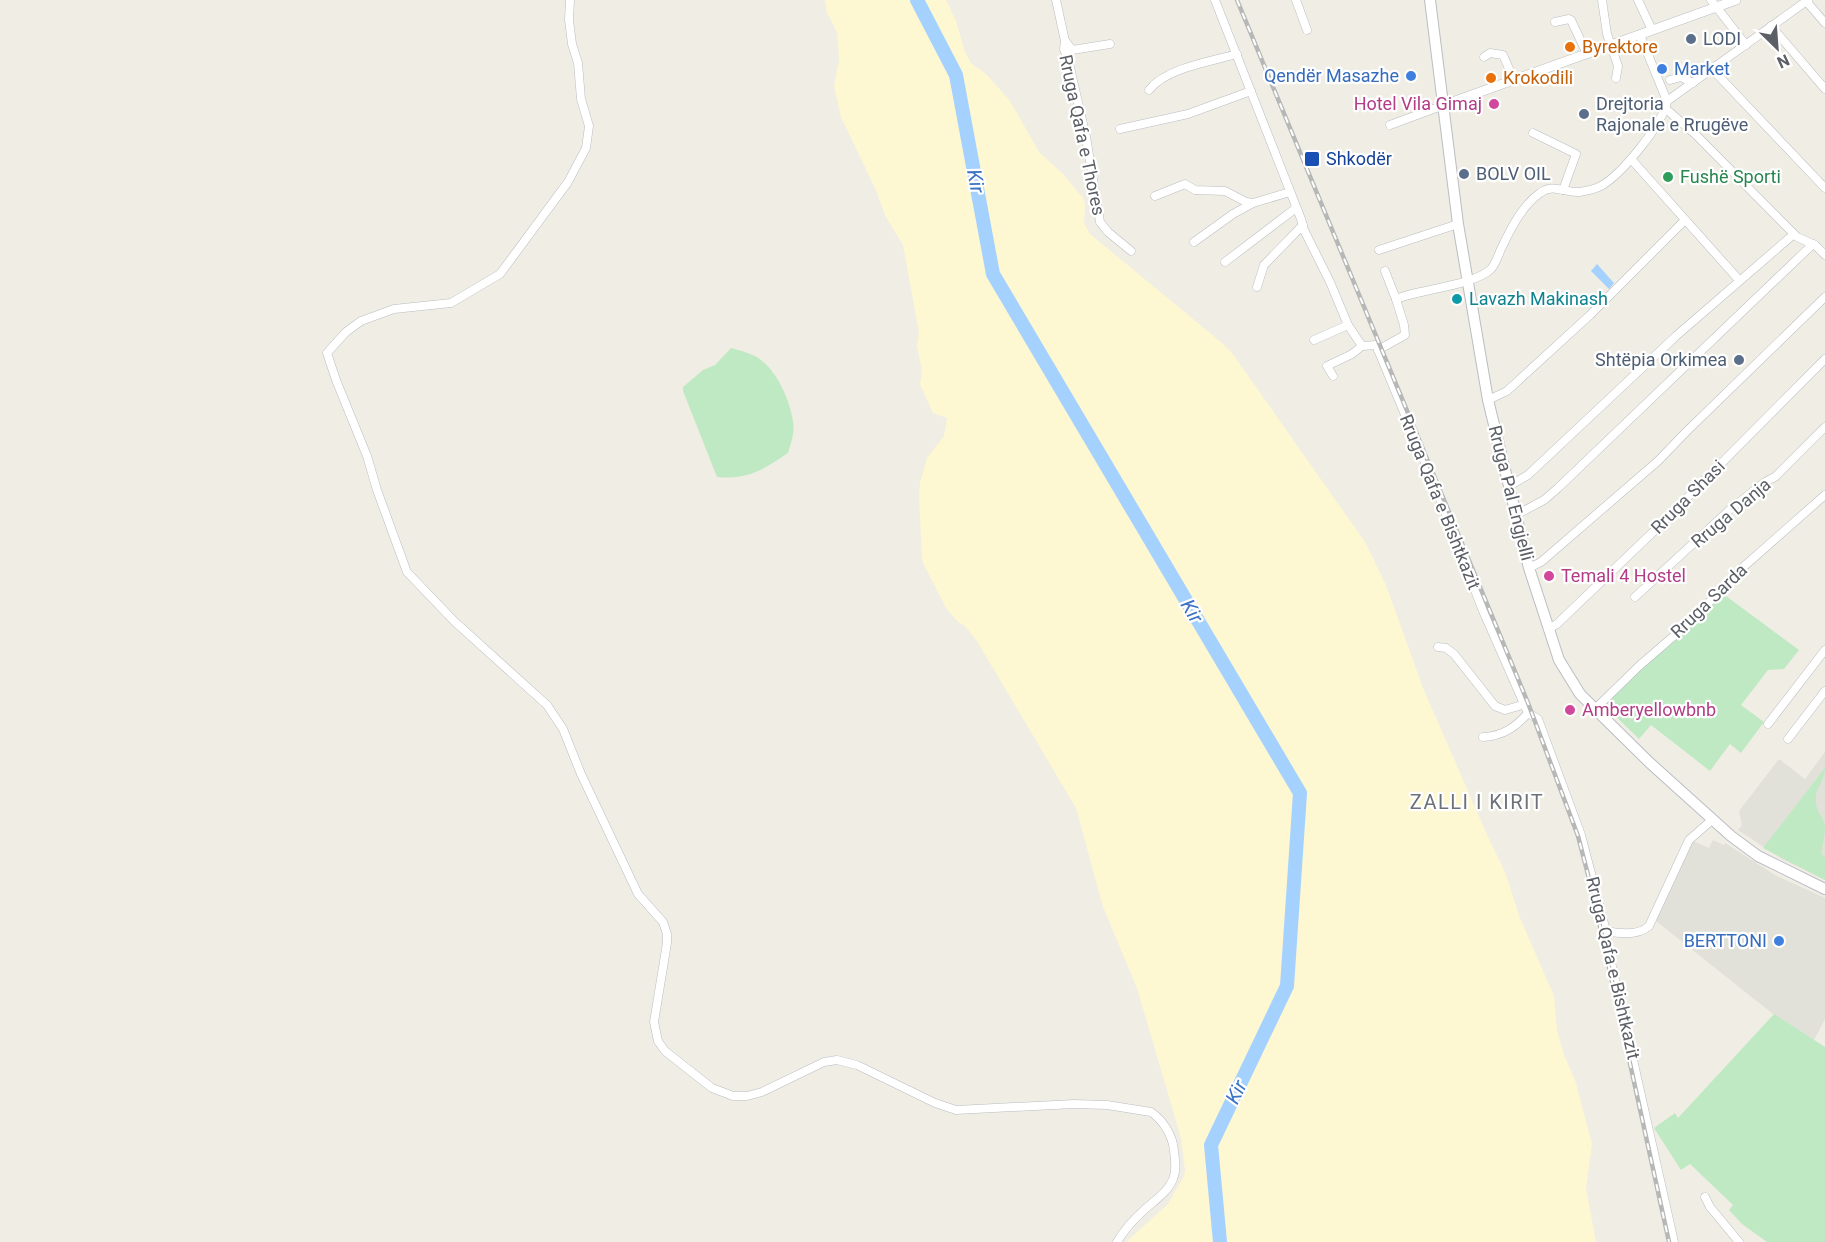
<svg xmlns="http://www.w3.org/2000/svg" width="1825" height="1242" viewBox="0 0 1825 1242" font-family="Roboto,sans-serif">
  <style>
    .industrial { fill: #e1e0d9 }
    .green { fill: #bfe9c2 }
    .sand { fill: #fdf7d2 }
    .water { fill: #a5d1ff }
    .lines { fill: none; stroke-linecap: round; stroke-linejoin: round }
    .river { stroke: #a5d1ff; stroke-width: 14 }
    .minor-casing { stroke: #b9bcc1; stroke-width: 9 }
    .tertiary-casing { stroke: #b9bcc1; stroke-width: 10 }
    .secondary-casing { stroke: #babdc3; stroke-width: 12 }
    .minor { stroke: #fff; stroke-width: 8 }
    .tertiary { stroke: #fff; stroke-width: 9 }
    .secondary { stroke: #fff; stroke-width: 10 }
    .rail-casing { stroke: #b6b7b7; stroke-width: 4.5 }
    .rail { stroke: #fff; stroke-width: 2; stroke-dasharray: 7; stroke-linecap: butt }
    .service-dot { fill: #5c6f8a; stroke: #fff; stroke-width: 2 }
    .food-dot { fill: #e8710a; stroke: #fff; stroke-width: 2 }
    .shop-dot { fill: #3f7fe0; stroke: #fff; stroke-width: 2 }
    .hotel-dot { fill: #d1479c; stroke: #fff; stroke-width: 2 }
    .transit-dot { fill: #1a4fb4; stroke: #fff; stroke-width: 2 }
    .leisure-dot { fill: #2e9e5b; stroke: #fff; stroke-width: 2 }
    .culture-dot { fill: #0f9aa8; stroke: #fff; stroke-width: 2 }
    .labels { text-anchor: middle; stroke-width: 4.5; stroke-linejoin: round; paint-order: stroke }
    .service-label { font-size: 18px; fill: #4e5e75; stroke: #fff; text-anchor: start }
    .food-label { font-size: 18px; fill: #c56008; stroke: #fff; text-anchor: start }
    .shop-label { font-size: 18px; fill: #366cbe; stroke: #fff; text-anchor: end }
    .hotel-label { font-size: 18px; fill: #b23c85; stroke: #fff; text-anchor: start }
    .street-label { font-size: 18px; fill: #5c6066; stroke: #fff }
    .transit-label { font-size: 18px; fill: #164399; stroke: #fff; text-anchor: start }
    .leisure-label { font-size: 18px; fill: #27864d; stroke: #fff; text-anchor: start }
    .culture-label { font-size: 18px; fill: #0d838f; stroke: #fff; text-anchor: start }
    .water-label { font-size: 20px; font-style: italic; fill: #3b73c4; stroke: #fff }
    .neighbourhood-label { font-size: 20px; letter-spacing: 1.5px; fill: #6d7278; stroke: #fff }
  </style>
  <rect width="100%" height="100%" fill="#f0eee4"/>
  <g class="industrial">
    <path d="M1825,752V880L1782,859L1738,830L1742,825L1739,811L1779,759L1805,779Z"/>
    <path d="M1713,840L1724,845L1725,843L1775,875L1825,898V1019L1814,1040L1773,1014L1656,921L1693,841L1709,848Z"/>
  </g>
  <g class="green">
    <path d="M731,348C741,351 752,353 761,360C778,373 790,401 793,421C795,433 791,443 788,453C762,470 749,480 717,477L683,391V387L703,370L715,365Z"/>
    <path d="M1726,596L1799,650L1784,669L1768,670L1741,705L1764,722L1741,753L1730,744L1710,771L1651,725L1639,739L1605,706L1611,696L1712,604Z"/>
    <path d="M1825,768C1825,782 1814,787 1816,803C1816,810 1823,817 1825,825C1825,835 1823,843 1821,853L1825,858V880L1763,848Z"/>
    <path d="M1774,1014L1825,1047V1242H1767L1742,1224L1729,1210L1733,1205L1690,1164L1681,1170L1654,1128L1675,1113L1678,1118Z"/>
  </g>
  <path class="sand" d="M825,0H946L956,21L965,52L971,63L987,75L1010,101L1039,152L1063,174L1083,198L1085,204L1084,223L1090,234L1222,343L1232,353L1365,542L1386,585L1423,688L1488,837L1505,872L1520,918L1554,996L1557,1030L1564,1055L1575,1080L1592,1144L1586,1188L1596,1242H1126L1168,1204L1184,1176L1185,1170L1181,1138L1137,988L1103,907L1076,808L977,641L964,625L958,622L946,608L923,563L922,556L919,496L920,483L927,458L944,436L947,418L933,413L920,384L922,370L917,346L919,332L903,245L886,217L875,188L841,117L834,86L839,60L838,39L837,32L827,13Z"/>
  <path class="water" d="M1597,264L1614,283L1609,289L1591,271Z"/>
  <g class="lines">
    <path class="river" d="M917,0L956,75L993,274L1300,793L1287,986L1211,1145L1220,1242"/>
    <g class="minor-casing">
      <g id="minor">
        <path d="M570,0L569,20L572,44L578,63L581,99L589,126L586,148L568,182L500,274L451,303L394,309L361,321L346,332L327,353L336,380L367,456L377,490L407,572L454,621L547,705L563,729L581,774L638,894L663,922L667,934V943L654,1022L658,1041L665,1051L712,1088L733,1096H747L762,1092L824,1062L837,1060L857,1065L935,1103L956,1110L1074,1104L1107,1105L1151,1112C1163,1120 1173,1136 1174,1151C1175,1160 1177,1170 1173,1179C1168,1192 1154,1201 1144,1210C1134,1219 1124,1230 1117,1242"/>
        <path d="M1056,0L1065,41L1064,49L1068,59L1086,137L1100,222L1108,232L1131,251"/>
        <path d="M1215,0L1301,219L1304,230L1330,282L1348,325L1362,346L1376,345L1441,501L1483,611L1528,713L1538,719L1581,835L1606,931L1611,962L1674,1242"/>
        <path d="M1296,0L1307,30"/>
        <path d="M1602,0L1607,34L1618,66L1616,78"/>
        <path d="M1638,0L1652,30"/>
        <path d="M1711,0L1746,45"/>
        <path d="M1806,1L1825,23"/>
        <path d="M1555,22L1569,19L1571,20L1587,54"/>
        <path d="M1771,26L1825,89"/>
        <path d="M1066,42L1072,50L1110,44"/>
        <path d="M1484,57L1490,53L1503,55L1514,80"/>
        <path d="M1712,69L1825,188"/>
        <path d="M1670,80L1681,77L1693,83"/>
        <path d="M1149,90C1166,68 1212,61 1237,54"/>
        <path d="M1667,101L1808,0"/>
        <path d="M1666,109L1695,134L1797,237L1815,245L1825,255"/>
        <path d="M1390,125L1444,105"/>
        <path d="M1120,129L1188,114L1251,91"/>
        <path d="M1533,133L1576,154L1563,190"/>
        <path d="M1631,159L1739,280"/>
        <path d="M1155,196L1185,184L1195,190L1225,191L1246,202L1253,203L1290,192"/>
        <path d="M1194,242L1233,214L1253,203"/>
        <path d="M1379,250L1458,224"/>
        <path d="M1225,262L1296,208"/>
        <path d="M1385,271L1396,299C1420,289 1473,286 1491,269C1497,262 1499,252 1503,245C1512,226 1523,205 1540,193C1553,183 1564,193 1579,192C1586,191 1595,189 1601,186C1622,174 1663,124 1667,101L1640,35"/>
        <path d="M1257,287L1264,265L1303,225"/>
        <path d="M1314,340L1348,325"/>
        <path d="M1378,350L1405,335L1404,325L1396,299"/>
        <path d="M1333,376L1327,366L1352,354L1362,346"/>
        <path d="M1488,400L1507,391L1590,315L1685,220"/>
        <path d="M1509,486L1528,475L1676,336L1794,234"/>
        <path d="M1516,515L1544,500L1558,488L1813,244"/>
        <path d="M1529,568L1541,562L1658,461L1687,431L1825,297"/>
        <path d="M1635,597L1735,505C1749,497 1760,482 1775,477L1825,427"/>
        <path d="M1548,629L1557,624L1653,532L1825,359"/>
        <path d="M1438,647L1446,648L1454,654L1495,706L1505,710L1525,704"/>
        <path d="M1595,709L1639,666L1690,622L1741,569L1825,495"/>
        <path d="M1768,724L1825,650"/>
        <path d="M1483,737C1503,736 1516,727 1528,713"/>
        <path d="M1788,739L1825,691"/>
        <path d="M1606,931C1620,934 1638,936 1649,926L1689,840L1713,819"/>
        <path d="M1705,1197L1710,1207L1739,1242"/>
      </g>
    </g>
    <g class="tertiary-casing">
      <path id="tertiary" d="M1444,105L1736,0"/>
    </g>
    <g class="secondary-casing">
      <path id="secondary" d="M1430,0L1458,224L1488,400L1529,568L1559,660L1580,694L1595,709L1650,763L1731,836L1758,856L1825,889"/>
    </g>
    <use href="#minor" class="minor"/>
    <use href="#tertiary" class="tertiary"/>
    <use href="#secondary" class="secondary"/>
    <g class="rail-casing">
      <path id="rail" d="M1237,0L1528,703L1578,836L1593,894L1669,1242"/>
    </g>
    <use href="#rail" class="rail"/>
  </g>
  <g class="service-dot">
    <circle cx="1691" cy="39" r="6"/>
    <circle cx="1584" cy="114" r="6"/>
    <circle cx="1464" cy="174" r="6"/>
    <circle cx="1739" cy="360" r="6"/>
  </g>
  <g class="food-dot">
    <circle cx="1570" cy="47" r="6"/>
    <circle cx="1491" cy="78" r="6"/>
  </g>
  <g class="shop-dot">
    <circle cx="1662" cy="69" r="6"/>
    <circle cx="1411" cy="76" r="6"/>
    <circle cx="1779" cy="941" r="6"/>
  </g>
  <g class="hotel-dot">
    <circle cx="1494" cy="104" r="6"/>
    <circle cx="1549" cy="576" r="6"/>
    <circle cx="1570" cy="710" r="6"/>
  </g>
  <rect class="transit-dot" x="1304" y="151" width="16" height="16" rx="3"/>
  <circle class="leisure-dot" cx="1668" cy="177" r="6"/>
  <circle class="culture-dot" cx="1457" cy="299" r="6"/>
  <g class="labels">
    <g class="service-label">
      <text x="1703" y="45">LODI</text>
      <text x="1596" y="110">Drejtoria<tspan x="1596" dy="21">Rajonale e Rrugëve</tspan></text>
      <text x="1476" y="180">BOLV OIL</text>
      <text x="1727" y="366" text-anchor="end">Shtëpia Orkimea</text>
    </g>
    <g class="food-label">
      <text x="1582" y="53">Byrektore</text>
      <text x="1503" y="84">Krokodili</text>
    </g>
    <g class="shop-label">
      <text x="1674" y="75" text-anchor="start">Market</text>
      <text x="1399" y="82">Qendër Masazhe</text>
      <text x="1767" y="947">BERTTONI</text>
    </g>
    <g class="hotel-label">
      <text x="1482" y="110" text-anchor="end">Hotel Vila Gimaj</text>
      <text x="1561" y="582">Temali 4 Hostel</text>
      <text x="1582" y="716">Amberyellowbnb</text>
    </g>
    <g class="street-label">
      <text transform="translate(1082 135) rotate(78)" y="6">Rruga Qafa e Thores</text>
      <text transform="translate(1511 493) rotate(76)" y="6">Rruga Pal Engjelli</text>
      <text transform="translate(1688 497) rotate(-45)" y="6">Rruga Shasi</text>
      <text transform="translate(1440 502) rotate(68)" y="6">Rruga Qafa e Bishtkazit</text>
      <text transform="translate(1731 513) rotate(-40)" y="6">Rruga Danja</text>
      <text transform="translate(1709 601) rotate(-44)" y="6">Rruga Sarda</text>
      <text transform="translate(1613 968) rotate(77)" y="6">Rruga Qafa e Bishtkazit</text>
    </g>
    <g class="transit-label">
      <text x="1326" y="165">Shkodër</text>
    </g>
    <g class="leisure-label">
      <text x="1680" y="183">Fushë Sporti</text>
    </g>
    <g class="culture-label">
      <text x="1469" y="305">Lavazh Makinash</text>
    </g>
    <g class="water-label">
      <text transform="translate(976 181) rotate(79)" y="7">Kir</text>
      <text transform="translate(1192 611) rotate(59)" y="7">Kir</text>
      <text transform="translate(1236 1092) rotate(-64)" y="7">Kir</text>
    </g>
    <g class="neighbourhood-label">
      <text x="1477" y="809">ZALLI I KIRIT</text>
    </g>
  </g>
  <g transform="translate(1777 48) rotate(155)" stroke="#ffffff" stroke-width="4.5" paint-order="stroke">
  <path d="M0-4.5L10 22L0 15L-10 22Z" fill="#5c6066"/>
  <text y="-9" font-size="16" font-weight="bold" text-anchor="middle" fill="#5c6066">N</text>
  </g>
</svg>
